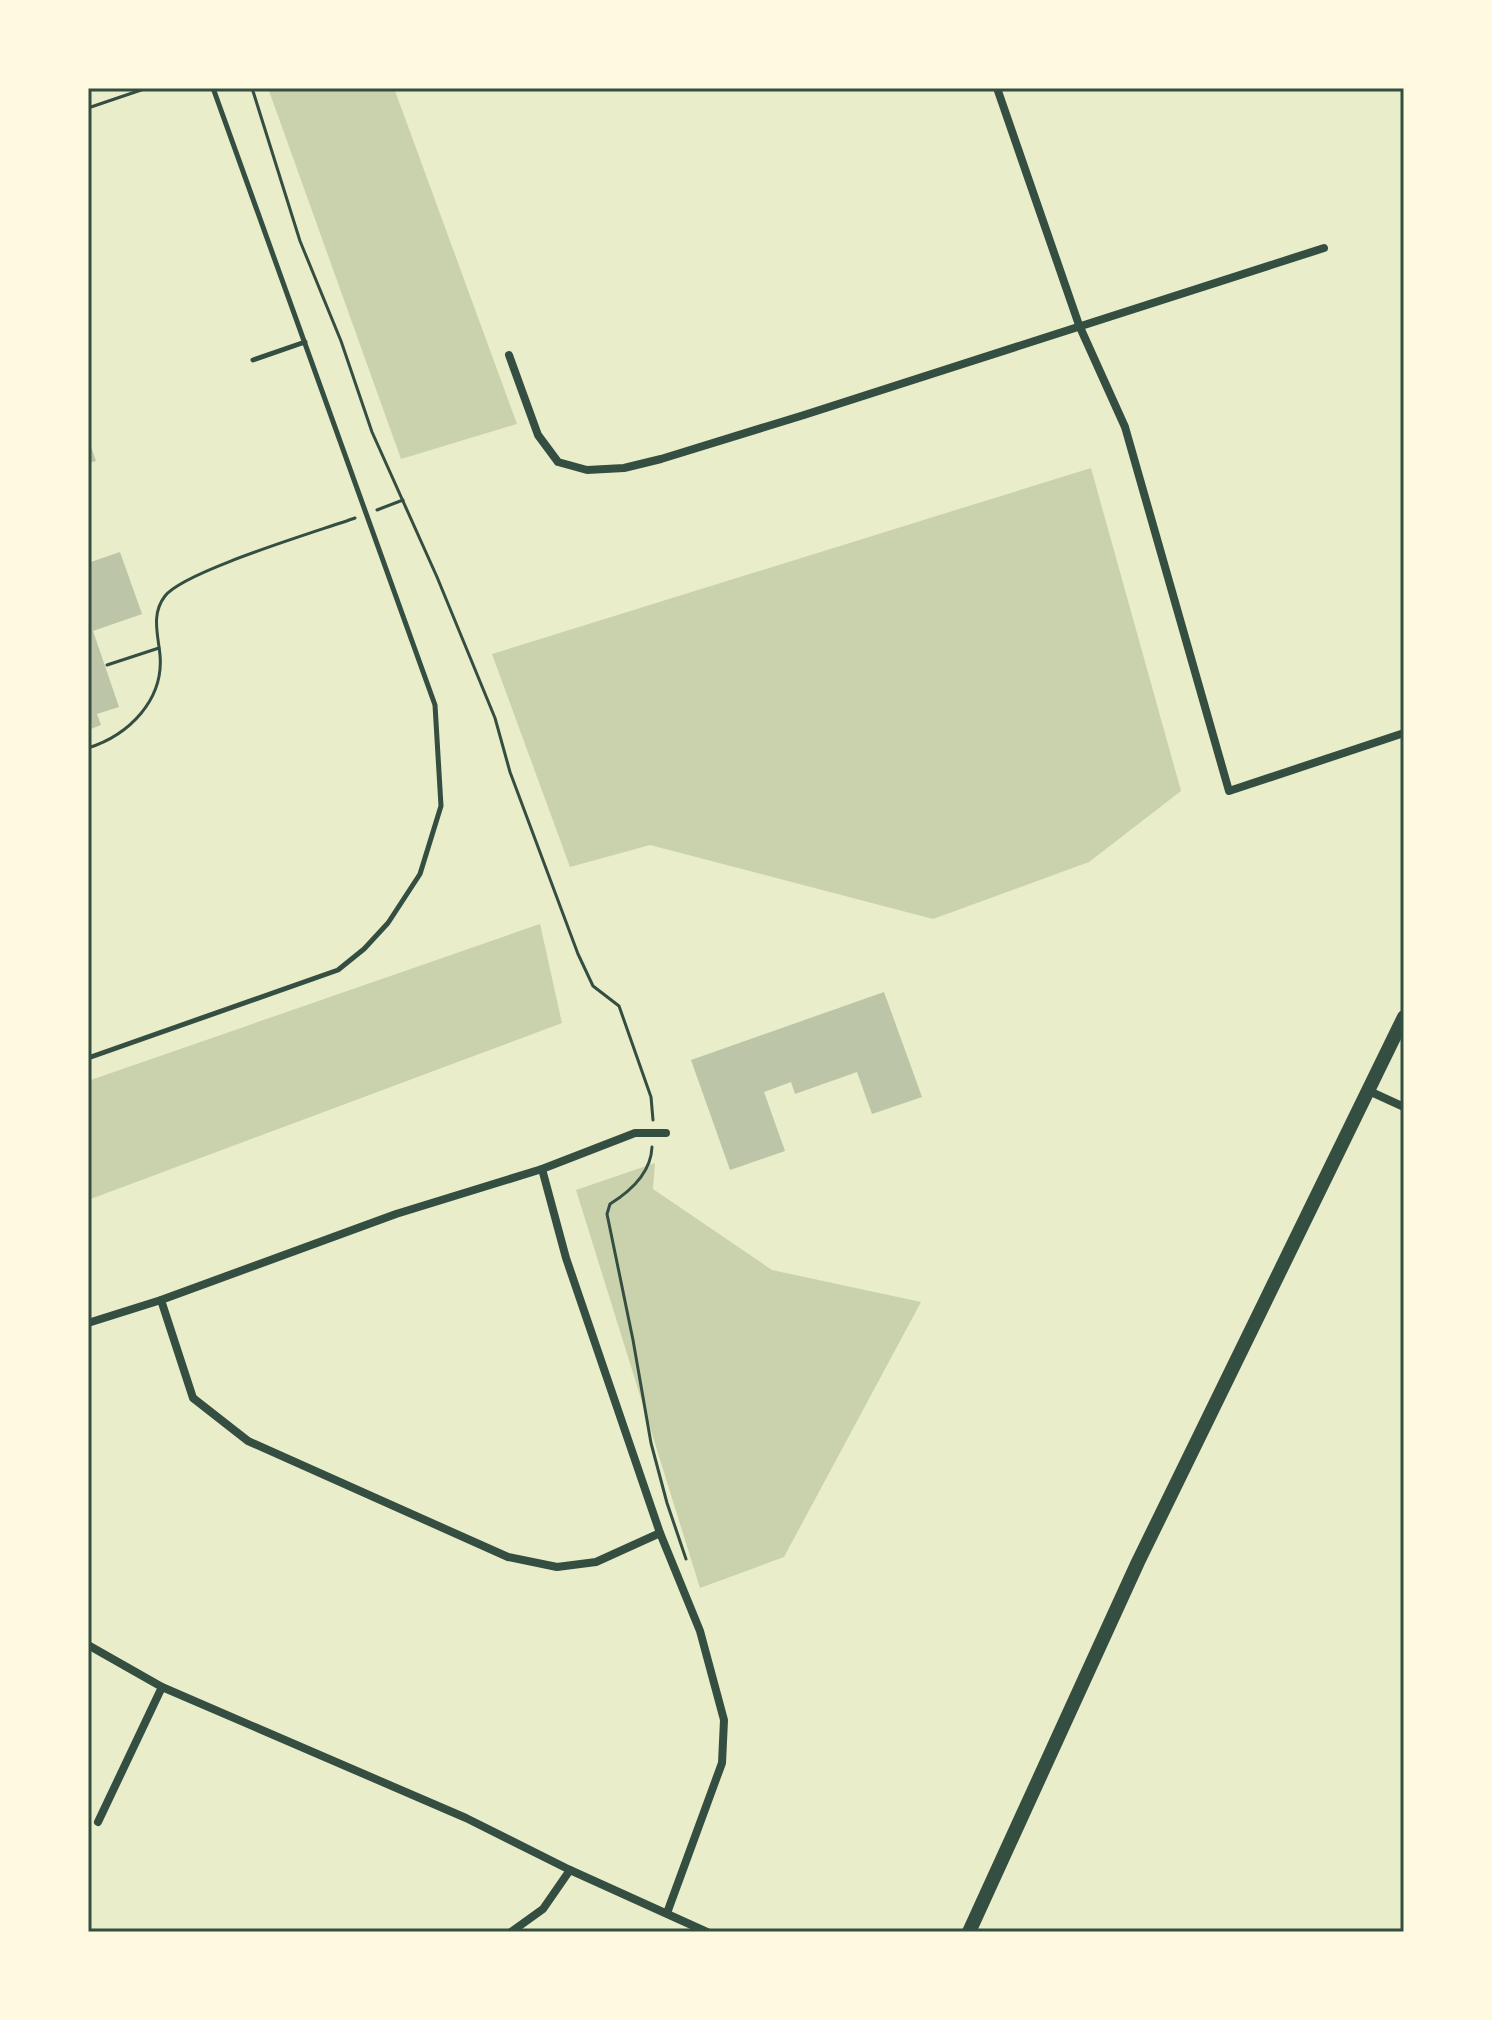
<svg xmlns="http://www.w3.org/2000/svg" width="1492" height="2020" viewBox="0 0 1492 2020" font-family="'Fira Sans Condensed',sans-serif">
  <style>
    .green { fill: #cad2ad }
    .building { fill: #bcc5a7 }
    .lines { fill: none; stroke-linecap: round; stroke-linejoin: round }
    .path { stroke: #344e41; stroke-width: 3 }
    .service { stroke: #344e41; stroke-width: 5 }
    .minor { stroke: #344e41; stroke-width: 8 }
    .secondary { stroke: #344e41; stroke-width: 14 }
    .neatline { fill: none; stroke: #344e41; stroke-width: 3 }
  </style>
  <rect width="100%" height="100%" fill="#e9edc9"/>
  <g class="green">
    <path d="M268,88H394L517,424L401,459Z"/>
    <path d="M1091,468L1181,791L1089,862L933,919L650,845L570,867L492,654Z"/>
    <path d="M540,924L562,1023L88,1200V1081Z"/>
    <path d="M655,1163L653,1189L772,1270L921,1302L784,1557L700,1588L576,1190Z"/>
  </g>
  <g class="building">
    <path d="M88,438L96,461L88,463Z"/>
    <path d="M120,552L142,614L93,631L119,707L97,714L101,725L88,730V563Z"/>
    <path d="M884,992L922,1097L872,1114L857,1072L795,1094L791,1082L764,1092L785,1151L730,1170L691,1060Z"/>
  </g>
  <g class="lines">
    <g class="path">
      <path d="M252,88L300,241L341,341L372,432L437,577L495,718L510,772L578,954L593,986L619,1006L651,1097L653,1120"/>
      <path d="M88,108L147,88"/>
      <path d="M88,352H89"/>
      <path d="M377,510L403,500"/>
      <path d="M107,665L159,648"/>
      <path d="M88,748C129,735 164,700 160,655C158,634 151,614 165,596C184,571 319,531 355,518"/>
      <path d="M652,1147C651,1172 631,1191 610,1204L607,1214L633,1340L651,1443L667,1503L686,1559"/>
    </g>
    <g class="service">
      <path d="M253,360L305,342"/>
      <path d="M88,1058L338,970L364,949L388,923L420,874L441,806L435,705L213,88"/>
    </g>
    <g class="minor">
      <path d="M997,88L1079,325L1125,427L1229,791L1404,733"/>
      <path d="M509,355L538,435L558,462L587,470L624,468L661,459L804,415L1324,248"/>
      <path d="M1369,1091L1404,1107"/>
      <path d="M542,1169L566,1258L660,1533L700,1631L724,1720L722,1763L667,1913"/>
      <path d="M161,1300L193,1398L248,1441L508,1557L557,1567L596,1562L660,1533"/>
      <path d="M88,1323L161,1300L396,1214L542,1169L635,1133H666"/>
      <path d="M88,1645L162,1687L466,1818L570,1870L707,1932"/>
      <path d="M98,1822L162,1687"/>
      <path d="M511,1932L543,1909L570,1870"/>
    </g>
    <path class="secondary" d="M969,1932L1138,1562L1404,1017"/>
  </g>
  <rect width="1492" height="2020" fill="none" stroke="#fefae0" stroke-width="180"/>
  <rect x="90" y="90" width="1312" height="1840" class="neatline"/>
</svg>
